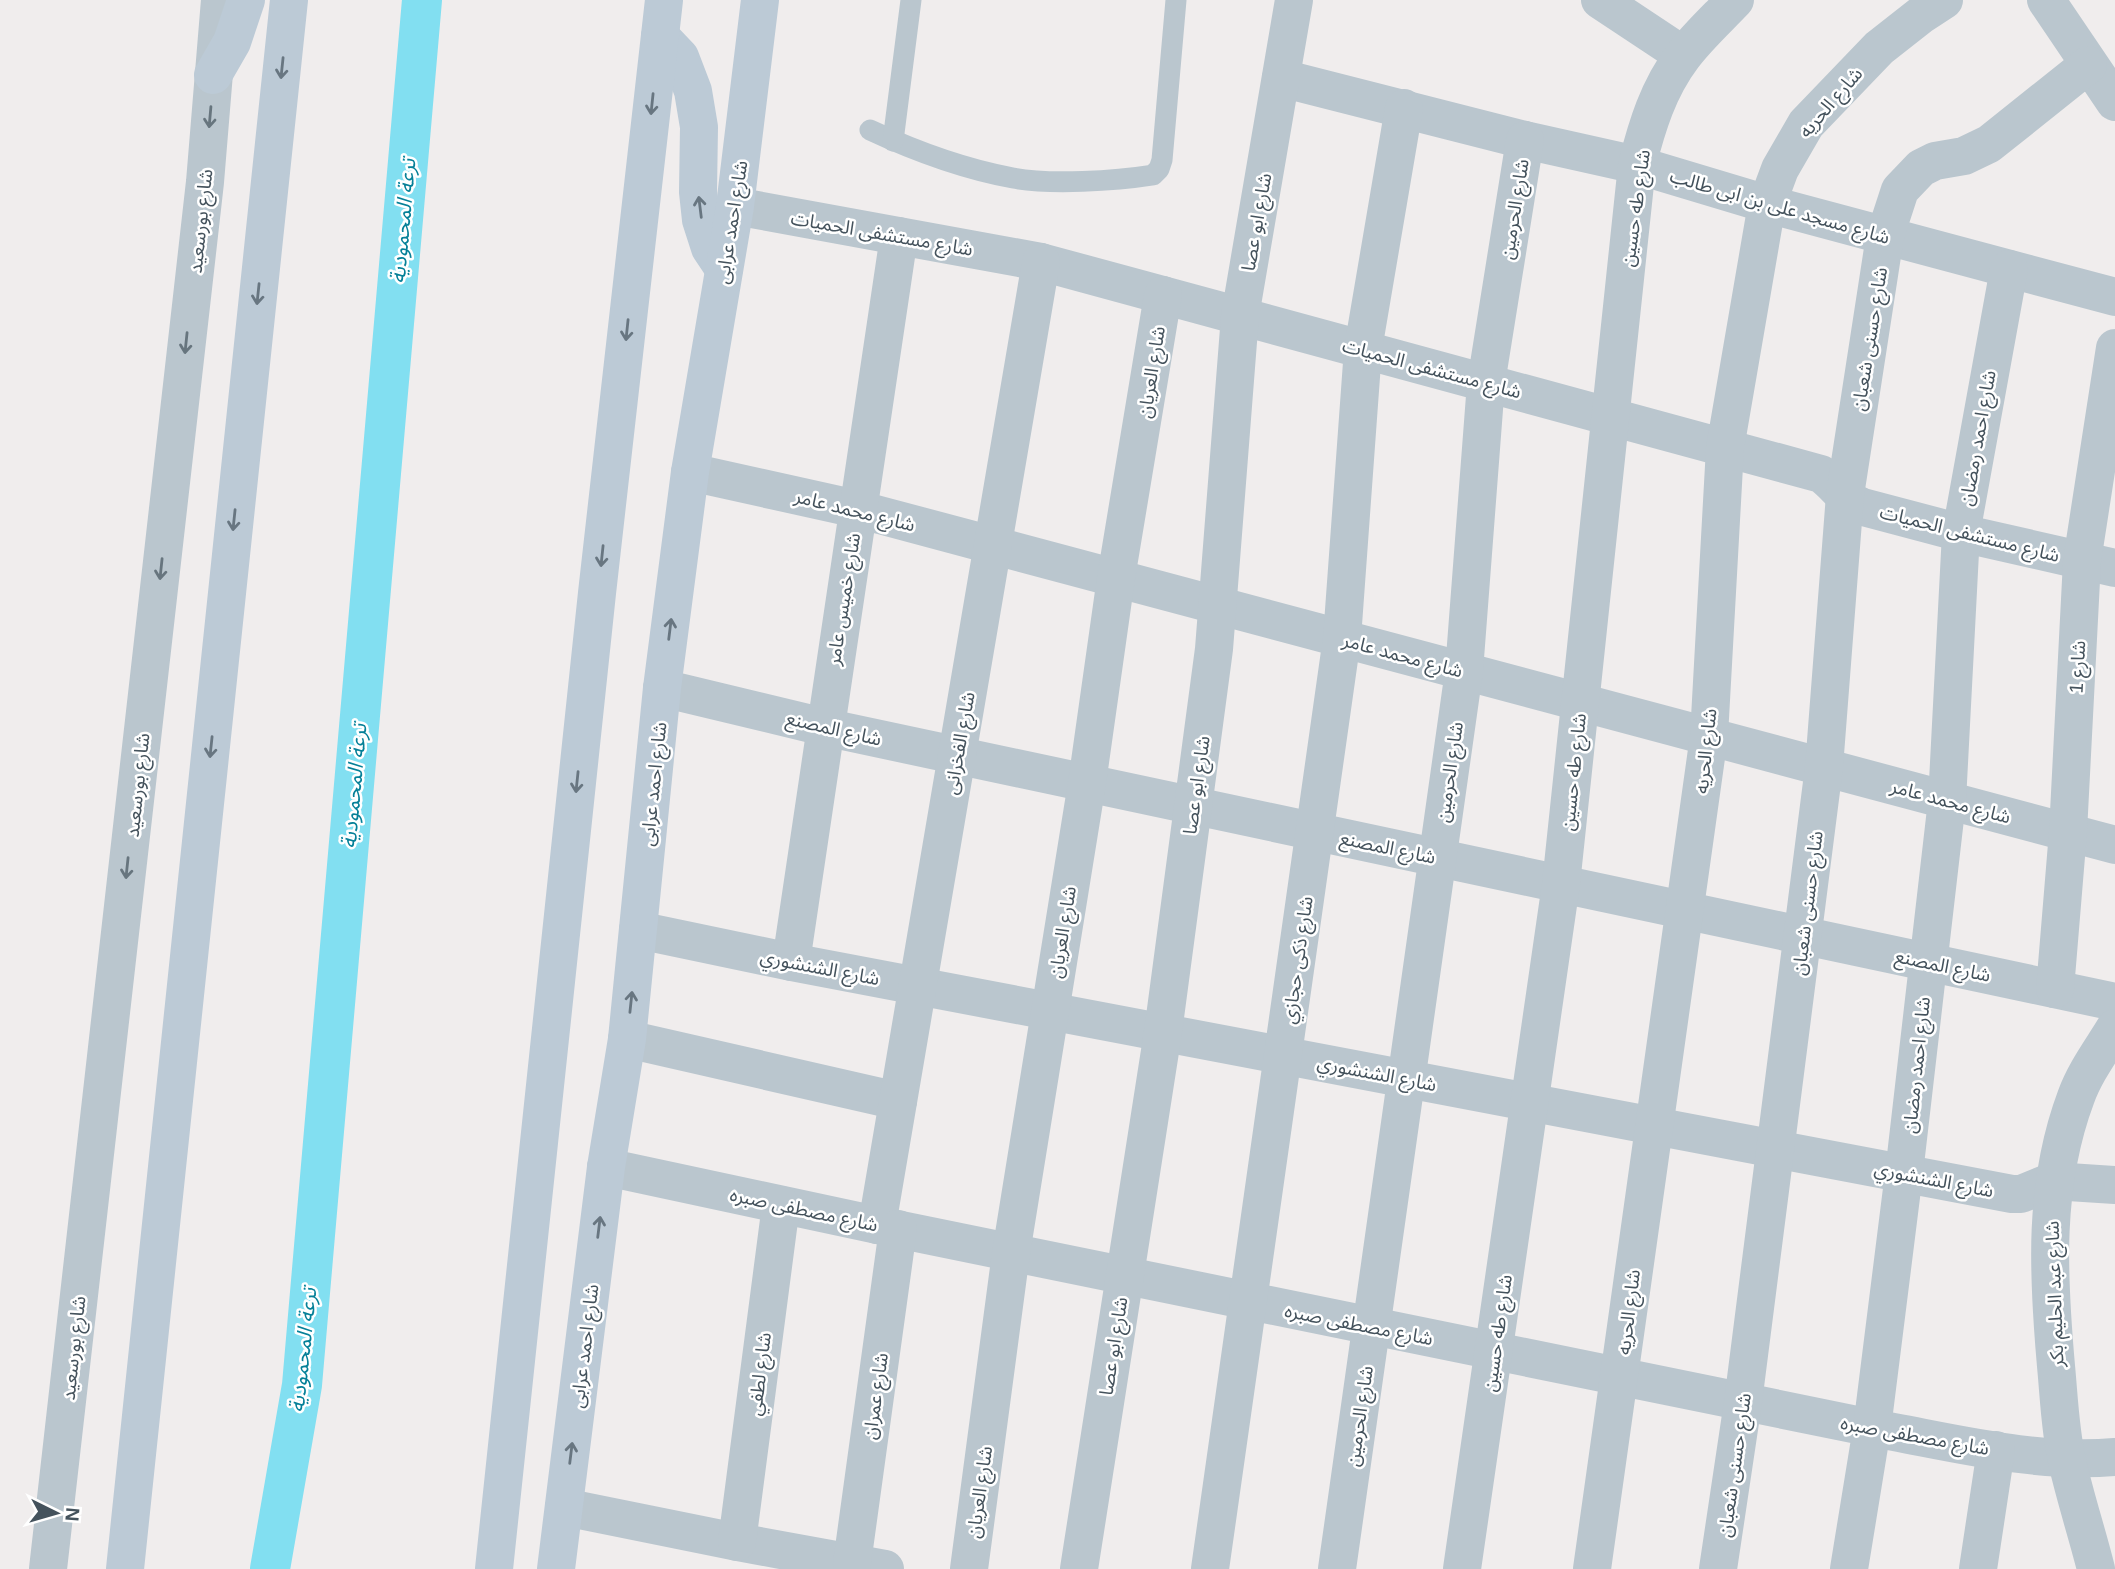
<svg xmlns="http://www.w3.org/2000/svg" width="2115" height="1569" viewBox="0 0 2115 1569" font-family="Helvetica,'Noto Sans Arabic',sans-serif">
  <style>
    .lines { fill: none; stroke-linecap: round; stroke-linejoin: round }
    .canal { stroke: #82dff1; stroke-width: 40 }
    .service { stroke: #bac6ce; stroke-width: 21 }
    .minor { stroke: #bac6ce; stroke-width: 38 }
    .tertiary { stroke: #bac6ce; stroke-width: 38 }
    .secondary { stroke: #bccad6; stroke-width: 38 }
    .oneway { stroke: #687681 }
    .oneway2 { stroke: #67757e }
    .labels { text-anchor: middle; stroke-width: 5; stroke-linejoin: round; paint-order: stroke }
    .street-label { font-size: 19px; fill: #44525c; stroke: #fff }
    .water-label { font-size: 21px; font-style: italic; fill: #058098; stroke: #fff }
  </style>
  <rect width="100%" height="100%" fill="#f0eded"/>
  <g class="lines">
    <path class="canal" d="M270,1569L302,1385L422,0"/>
    <g class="service">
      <path d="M870,130C915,151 964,169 1013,178C1050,185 1115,181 1153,175L1159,169L1162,160L1176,0"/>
      <path d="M893,141L911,0"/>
    </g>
    <g class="minor">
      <path d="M1600,0L1683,55"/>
      <path d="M2046,0L2115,102"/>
      <path d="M1281,78L1525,140L1637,165L1767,204L2115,297"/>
      <path d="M735,206L1041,262L1821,474C1836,484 1846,502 1863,507L1961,533L2115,568"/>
      <path d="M690,472L857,509L2115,845"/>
      <path d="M662,688L824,727L2115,1002"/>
      <path d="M638,930L791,962L2012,1194H2021L2053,1181L2115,1185"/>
      <path d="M791,962L899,236"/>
      <path d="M2055,989L2068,832L2082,561L2115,348"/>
      <path d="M627,1039L898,1101"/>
      <path d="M606,1167L877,1225L1872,1428C1952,1442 2033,1464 2115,1457"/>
      <path d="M877,1225L1041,262"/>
      <path d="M564,1507L737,1542L885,1569"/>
      <path d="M737,1542L781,1205"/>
      <path d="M852,1563L898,1229"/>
      <path d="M969,1569L1011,1253L1087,783L1116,578L1163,295"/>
      <path d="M1079,1569L1163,1032L1214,649L1240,316L1294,0"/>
      <path d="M1210,1569L1342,638L1363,349L1404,108"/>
      <path d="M1337,1569L1464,671L1486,383L1525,140"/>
      <path d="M1462,1569L1561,884L1637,165C1647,126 1658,89 1683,56C1698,36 1718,18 1735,0"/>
      <path d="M1592,1569L1709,736L1725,448L1767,204L1780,169L1806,124L1879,48L1921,15L1944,0"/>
      <path d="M1718,1569L1743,1402L1824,767L1845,495L1885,236L1900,190L1921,168L1935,161L1964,156L1989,144L2088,65"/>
      <path d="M1849,1569L1872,1428L1904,1173L1947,801L1961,533L2009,269"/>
      <path d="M1978,1569L1996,1450"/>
      <path d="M2096,1569C2087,1533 2075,1497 2067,1461C2060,1430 2059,1397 2056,1366C2048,1275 2043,1185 2076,1097C2085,1072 2101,1051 2115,1028"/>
    </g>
    <path class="tertiary" d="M48,1569L205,182L220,0"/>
    <g class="secondary">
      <path d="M660,36L680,57L693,91L699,127L698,192L701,220L710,248L724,269"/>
      <path d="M213,75L232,42L246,0"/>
      <path d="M125,1569L289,0"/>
      <path d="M494,1569L597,593L664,0"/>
      <path d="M556,1569L606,1167L627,1039L662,688L690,472L735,206L760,0"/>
    </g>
  </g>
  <defs><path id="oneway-shaft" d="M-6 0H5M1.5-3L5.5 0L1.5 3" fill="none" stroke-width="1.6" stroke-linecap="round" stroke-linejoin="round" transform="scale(1.75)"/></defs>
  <g class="oneway">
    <use href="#oneway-shaft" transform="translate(282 68) rotate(96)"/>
    <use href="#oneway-shaft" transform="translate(652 104) rotate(96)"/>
    <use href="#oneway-shaft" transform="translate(700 207) rotate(-97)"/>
    <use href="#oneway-shaft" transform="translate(258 294) rotate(96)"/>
    <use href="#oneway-shaft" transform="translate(627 330) rotate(96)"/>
    <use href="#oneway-shaft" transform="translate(234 520) rotate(96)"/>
    <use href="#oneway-shaft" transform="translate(602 556) rotate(96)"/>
    <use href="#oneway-shaft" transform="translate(670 629) rotate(-83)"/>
    <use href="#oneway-shaft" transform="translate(211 747) rotate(96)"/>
    <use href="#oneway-shaft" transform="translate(577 782) rotate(96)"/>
    <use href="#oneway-shaft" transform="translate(631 1002) rotate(-84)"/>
    <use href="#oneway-shaft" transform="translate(599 1227) rotate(-83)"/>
    <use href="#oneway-shaft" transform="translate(571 1453) rotate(-83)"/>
  </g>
  <g class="oneway2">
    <use href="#oneway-shaft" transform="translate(210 117) rotate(95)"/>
    <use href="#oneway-shaft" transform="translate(186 343) rotate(96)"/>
    <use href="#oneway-shaft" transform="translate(161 569) rotate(96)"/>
    <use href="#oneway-shaft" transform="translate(127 868) rotate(96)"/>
  </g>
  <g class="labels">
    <g class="street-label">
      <text transform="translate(1830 102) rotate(-49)" y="7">شارع الحريه</text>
      <text transform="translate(1780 206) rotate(16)" y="7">شارع مسجد على بن ابى طالب</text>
      <text transform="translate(1635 208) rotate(-82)" y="7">شارع طه حسين</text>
      <text transform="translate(1514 209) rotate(-81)" y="7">شارع الحرمين</text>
      <text transform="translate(200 221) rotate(-84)" y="7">شارع بورسعيد</text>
      <text transform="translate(731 222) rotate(-81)" y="7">شارع احمد عرابى</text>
      <text transform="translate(1256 222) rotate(-80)" y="7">شارع ابو عصا</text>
      <text transform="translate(882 233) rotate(10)" y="7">شارع مستشفى الحميات</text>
      <text transform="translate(1869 339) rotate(-81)" y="7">شارع حسنى شعبان</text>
      <text transform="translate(1432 368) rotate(15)" y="7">شارع مستشفى الحميات</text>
      <text transform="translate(1151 372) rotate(-81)" y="7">شارع العريان</text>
      <text transform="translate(1977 438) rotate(-80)" y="7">شارع احمد رمضان</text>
      <text transform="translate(855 510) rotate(14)" y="7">شارع محمد عامر</text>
      <text transform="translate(1970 533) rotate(14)" y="7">شارع مستشفى الحميات</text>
      <text transform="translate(843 599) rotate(-81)" y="7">شارع خميس عامر</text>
      <text transform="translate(1403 655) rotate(15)" y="7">شارع محمد عامر</text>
      <text transform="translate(2077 667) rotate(-87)" y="7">شارع 1</text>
      <text transform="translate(834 728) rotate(13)" y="7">شارع المصنع</text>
      <text transform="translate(959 743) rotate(-80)" y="7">شارع الفخرانى</text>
      <text transform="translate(1705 751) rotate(-84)" y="7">شارع الحريه</text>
      <text transform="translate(1449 772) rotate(-82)" y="7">شارع الحرمين</text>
      <text transform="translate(1573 772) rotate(-84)" y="7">شارع طه حسين</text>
      <text transform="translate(653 784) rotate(-84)" y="7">شارع احمد عرابى</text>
      <text transform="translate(137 785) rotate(-84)" y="7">شارع بورسعيد</text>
      <text transform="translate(1196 785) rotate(-82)" y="7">شارع ابو عصا</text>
      <text transform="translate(1951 801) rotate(15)" y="7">شارع محمد عامر</text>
      <text transform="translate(1388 847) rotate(12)" y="7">شارع المصنع</text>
      <text transform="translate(1807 903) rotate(-83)" y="7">شارع حسنى شعبان</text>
      <text transform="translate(1062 932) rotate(-81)" y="7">شارع العريان</text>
      <text transform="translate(1297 960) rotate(-82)" y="7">شارع ذكى حجازي</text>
      <text transform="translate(1943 965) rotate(12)" y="7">شارع المصنع</text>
      <text transform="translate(820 967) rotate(11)" y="7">شارع الشنشوري</text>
      <text transform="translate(1916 1065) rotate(-84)" y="7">شارع احمد رمضان</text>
      <text transform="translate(1377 1073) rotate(11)" y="7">شارع الشنشوري</text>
      <text transform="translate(1934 1179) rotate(11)" y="7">شارع الشنشوري</text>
      <text transform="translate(804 1209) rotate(12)" y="7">شارع مصطفى صبره</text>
      <text transform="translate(2054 1294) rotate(-92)" y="7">شارع عبد الحليم بكر</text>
      <text transform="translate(1628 1312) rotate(-83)" y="7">شارع الحريه</text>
      <text transform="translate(1359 1324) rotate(11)" y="7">شارع مصطفى صبره</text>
      <text transform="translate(1497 1333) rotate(-82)" y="7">شارع طه حسين</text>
      <text transform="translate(584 1346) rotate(-83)" y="7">شارع احمد عرابى</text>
      <text transform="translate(1113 1346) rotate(-81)" y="7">شارع ابو عصا</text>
      <text transform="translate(73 1348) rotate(-84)" y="7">شارع بورسعيد</text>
      <text transform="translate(759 1374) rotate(-83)" y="7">شارع لطفي</text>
      <text transform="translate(875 1396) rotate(-82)" y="7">شارع عمران</text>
      <text transform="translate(1359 1416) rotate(-82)" y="7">شارع الحرمين</text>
      <text transform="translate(1915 1435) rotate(10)" y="7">شارع مصطفى صبره</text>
      <text transform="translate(1734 1465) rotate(-82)" y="7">شارع حسنى شعبان</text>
      <text transform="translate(979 1492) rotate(-82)" y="7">شارع العريان</text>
    </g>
    <g class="water-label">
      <text transform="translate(403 221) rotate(-85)" y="7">ترعة المحمودية</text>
      <text transform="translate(354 786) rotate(-85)" y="7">ترعة المحمودية</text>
      <text transform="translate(303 1350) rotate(-84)" y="7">ترعة المحمودية</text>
    </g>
  </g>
  <g transform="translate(56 1513) rotate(95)" stroke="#ffffff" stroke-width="5" paint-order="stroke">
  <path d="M0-5L12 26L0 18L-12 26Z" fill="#44525c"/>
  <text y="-10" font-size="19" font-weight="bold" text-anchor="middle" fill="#44525c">N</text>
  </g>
</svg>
